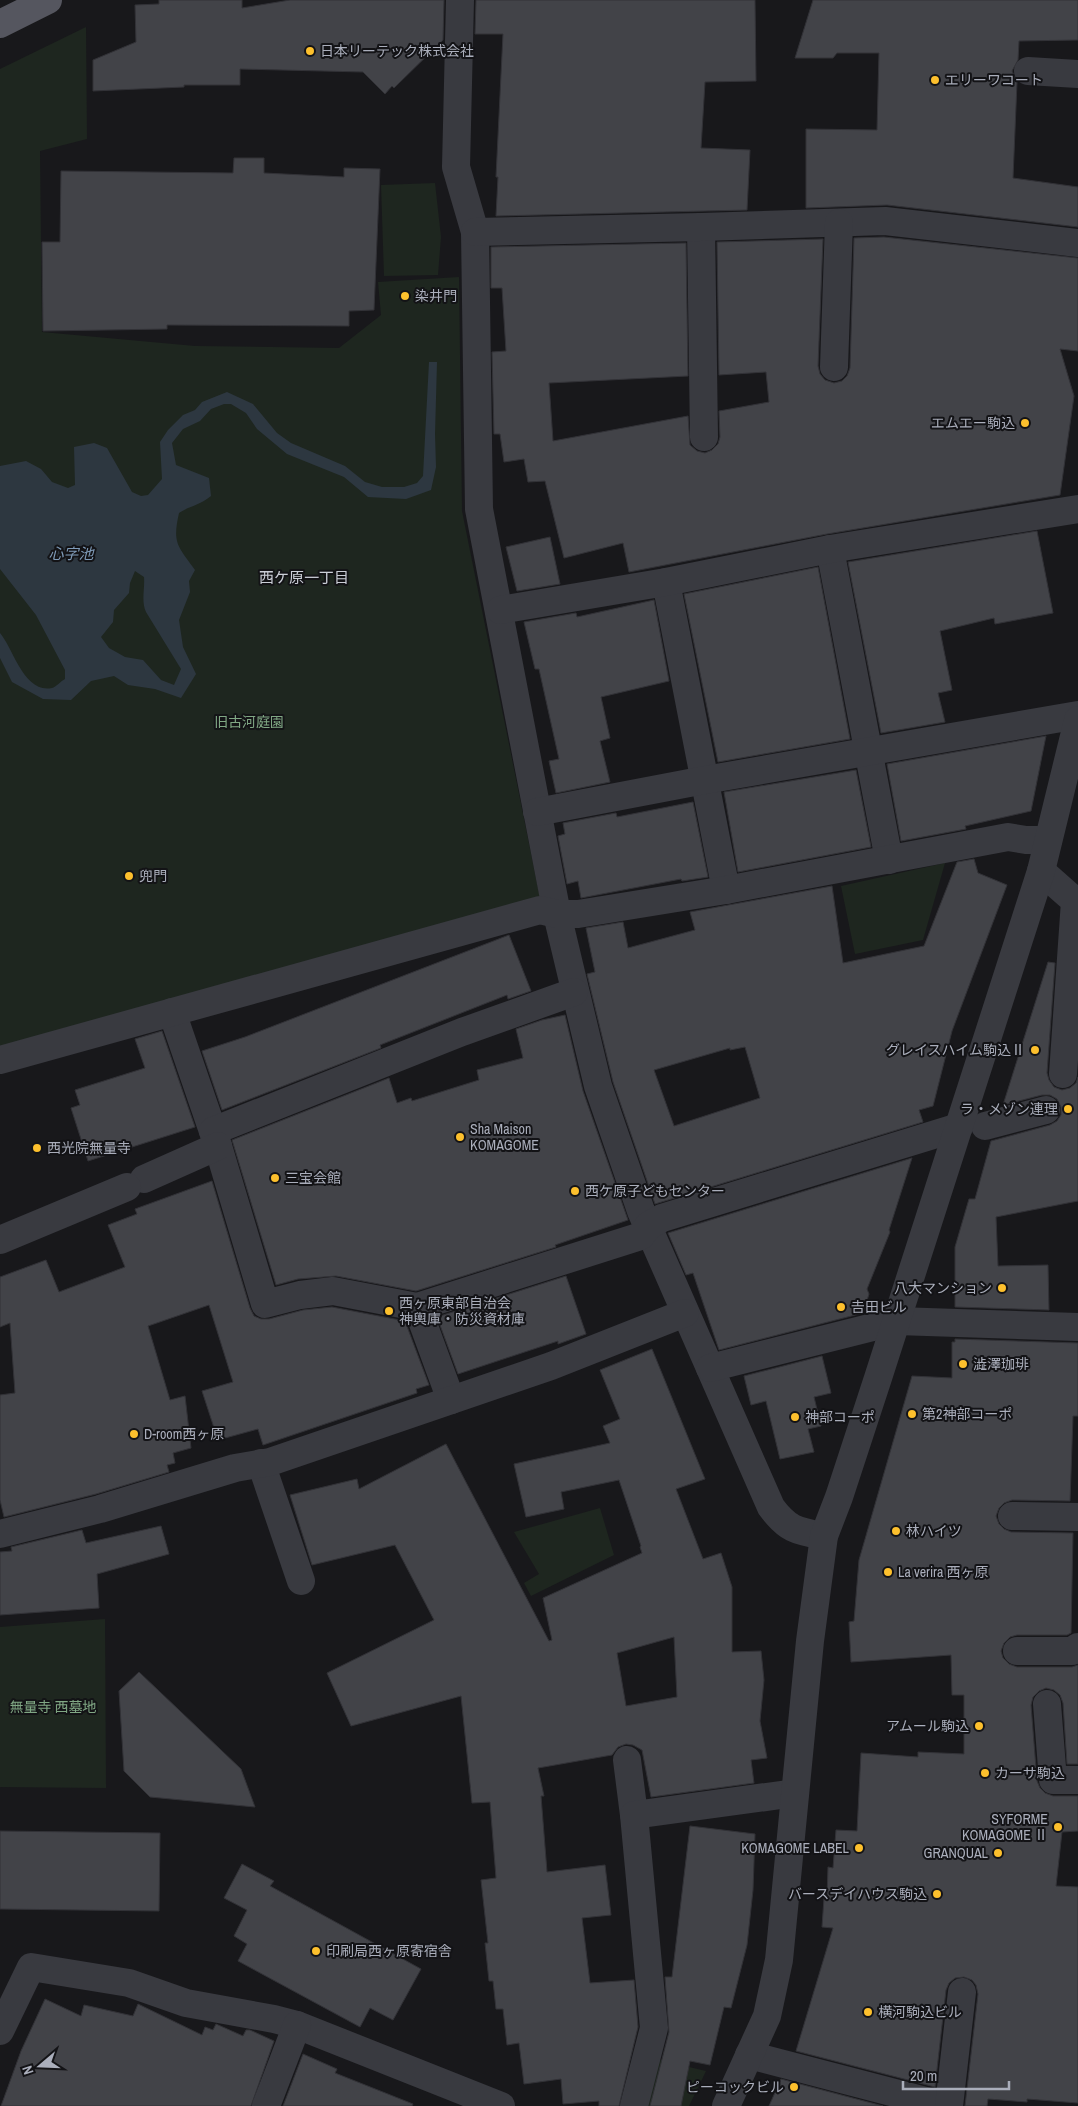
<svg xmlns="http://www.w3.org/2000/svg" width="1078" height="2106" viewBox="0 0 1078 2106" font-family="'Archivo Narrow','Noto Sans JP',sans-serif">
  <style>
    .green { fill: #1e261f }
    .water { fill: #2d3740; fill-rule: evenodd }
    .building { fill: #424348; stroke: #323237; fill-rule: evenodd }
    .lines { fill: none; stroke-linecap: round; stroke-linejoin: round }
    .minor { stroke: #393a40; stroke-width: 28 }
    .major { stroke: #55565f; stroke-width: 28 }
    .poi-dot { fill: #fdc02d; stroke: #131316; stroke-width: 2 }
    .labels { text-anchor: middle; stroke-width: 4; stroke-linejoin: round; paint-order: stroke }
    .poi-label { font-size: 14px; fill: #aaaebb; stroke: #131316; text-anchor: start }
    .park-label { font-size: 14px; fill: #80a784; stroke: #131316 }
    .water-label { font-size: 15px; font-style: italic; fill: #7f9bb8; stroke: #131316 }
    .neighbourhood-label { font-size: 15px; fill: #cbced7; stroke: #131316 }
  </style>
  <rect width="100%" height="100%" fill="#18181b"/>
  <g class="green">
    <path d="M86,27L87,139L40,151L42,332L195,346L339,348L381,315L378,282L459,277L462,511L541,903L0,1052V69Z"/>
    <path d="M435,183L441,237L438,275L384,276L381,185Z"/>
    <path d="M945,863L923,940L855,954L841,886Z"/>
    <path d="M600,1508L614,1555L531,1596L524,1583L539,1574L514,1532Z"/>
    <path d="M105,1619L106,1788L0,1787V1627Z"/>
    <path d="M655,2059L706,2071L689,2106H640Z"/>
  </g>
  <path class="water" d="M429,362H437L435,434L436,467L431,490L406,499L368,497L344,477L287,454L257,429L246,413L231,404H224L211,409L200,421L183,429L172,443L176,465L209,478L211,496C199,506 191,505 179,513C172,544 178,546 195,570L189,581L190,592L179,620L183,647L196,674L181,698L155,689L128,685L114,676L91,681L71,700L43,699L12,682L0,658V633C13,648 24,694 52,688C56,687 61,681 65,679V670L36,615L0,569V466L26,461L41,469L52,482L68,488L75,485L74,447L94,443L107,448L132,492L141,496L148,495L162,479L160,442L168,430L183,415L195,410L202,402L227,392L253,404L277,433L291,443L345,466L365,482L382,487H404L417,483L423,476ZM135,571L144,577C145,589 141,601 146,612L181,669L174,685L161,680L143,660L125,657L109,648L101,637L113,622L114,610L129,593L130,583Z"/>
  <g class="building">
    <path d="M159,0H242V8L290,0H444L443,40L394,88L392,86L385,94L363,72L240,69V85H184V87L93,91V60L136,42L135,5L159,4Z"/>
    <path d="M476,0H755L756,81L705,82L701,148L750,150L747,210L496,216L498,177H496L503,34H475Z"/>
    <path d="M813,0H1078V40L1019,41L1018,60L1012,71L1017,82L1013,178L1078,187V227L887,205L806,208V129L877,130L879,53H837L833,58H795Z"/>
    <path d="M234,158H264V173L344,177V168L380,169L374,310L349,311V326L167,325V329L43,331L42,242H60L61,171L233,173Z"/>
    <path d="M884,237L1078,258V351L1060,349L1074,396L1060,495L827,534L629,572L623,543L564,558L545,481L528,482L524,459L504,462L500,434H494L492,352L506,351L502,288H491V247L686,243L688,376L549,383L553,441L688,416L690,445L697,451L705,453L712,450L718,444L720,437L719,411L769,402L766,372L719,375L717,242L823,239L818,366L820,374L825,380L834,383L842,381L847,376L850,368L854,238Z"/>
    <path d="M1037,531L1053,613L995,624L994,618L940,631L952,690L938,693L945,722L881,733L848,562Z"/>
    <path d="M550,537L560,584L517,591L506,547Z"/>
    <path d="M818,567L850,739L718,762L684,594Z"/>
    <path d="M654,600L669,681L601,697L610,738L600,741L610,782L556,793L549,761L559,759L539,669H535L524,622L576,613L577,617Z"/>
    <path d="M1046,736L1031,811L965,826L966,829L901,841L887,764Z"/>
    <path d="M856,770L871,847L738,872L724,792Z"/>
    <path d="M693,802L708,877L682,881L681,879L581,898L578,881L567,884L558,836L565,834L563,823L616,813L617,817Z"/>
    <path d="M974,859L978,873L1007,885L952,1031L933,1106L919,1110L923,1122L655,1204L613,1082L587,974L595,972L586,928L623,922L628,948L695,930L690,912L832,886L843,963L924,946L957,862ZM745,1047L760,1098L674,1126L654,1070L730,1048V1050Z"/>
    <path d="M509,935L531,991L508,999L507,995L380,1045L381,1048L222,1110L202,1051L245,1037Z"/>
    <path d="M1048,962L1055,963L1047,1073L1049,1080L1054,1087L1062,1090L1070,1088L1076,1083L1078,1077V1201L996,1217L998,1266L1048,1265L1049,1310L955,1307V1247L969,1199H975L991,1141L1050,1125L1057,1121L1061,1115V1107L1057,1099L1050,1095H1042L1003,1105Z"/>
    <path d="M565,1015L583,1091L628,1220L555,1245L556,1247L416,1291L336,1276L298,1279L276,1285L232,1140L389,1078L397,1103L411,1098L412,1101L479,1080L477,1070L523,1058L516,1029L542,1020Z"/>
    <path d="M162,1031L195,1127L88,1161L71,1108L80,1105L75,1090L145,1068L135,1039Z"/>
    <path d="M912,1158L889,1230L890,1232L867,1289L869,1294L863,1313L719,1350L693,1273L686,1275L668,1233Z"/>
    <path d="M212,1181L250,1308L254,1316L261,1319H269L303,1310L332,1307L405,1321L429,1385L416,1389L417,1393L263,1445L258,1429L218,1440L202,1391L233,1382L209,1305L148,1326L170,1400L185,1396L191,1448L173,1453L175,1463L167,1465L169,1472L96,1494L4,1517L0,1500V1395L15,1393L10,1323L0,1327V1277L46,1260L59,1292L125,1267L108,1225L137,1214L135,1209Z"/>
    <path d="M566,1276L586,1334L558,1344V1341L458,1374L437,1317Z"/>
    <path d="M955,1339L1078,1343V1416H1073L1070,1501L1012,1500L1004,1503L999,1508L996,1516L999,1524L1004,1529L1011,1532L1073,1533L1071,1633L1067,1635H1017L1010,1637L1004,1643L1001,1651L1003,1658L1009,1664L1017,1667H1072L1078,1665V1764H1067L1063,1703L1060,1695L1054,1690L1046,1688L1039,1691L1033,1697L1031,1705L1037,1781L1040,1788L1045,1793L1053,1796H1078V1831L1062,1832L1056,1886L1078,1887V2103L1027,2099V2102L988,2099L987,2106H965L978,1994L976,1985L972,1980L964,1977L955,1978L949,1983L946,1990L935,2087L796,2051L833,1928L822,1927L824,1898H827L828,1867L833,1868L836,1830L857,1831L861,1753L918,1757V1752L964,1754V1695H952L951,1655L851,1662L849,1622L854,1621L859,1560L912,1376L952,1378V1342H955Z"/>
    <path d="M652,1349L705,1479L676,1489L703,1559L721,1553L732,1587V1652L761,1651L764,1680L760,1721L767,1758L751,1760L754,1783L651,1797L642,1750L633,1745L626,1744L618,1747L612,1755L538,1768L544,1796H541L547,1872L605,1865L611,1915L582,1918L590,1983L634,1980L638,2027L619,2106H599V2101L563,2104L561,2079L524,2084L519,2043L507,2045L503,2009H496L493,1981H489L485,1943H488L481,1880L496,1878L490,1802L472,1803L461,1696L351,1726L327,1673L434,1620L395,1545L312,1565L290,1495L357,1479L359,1489L446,1444L549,1641L552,1640L543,1598L642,1553L640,1547L641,1546L619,1480L561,1492L564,1509L526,1517L514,1464L610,1443L603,1426L620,1419L600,1370ZM674,1637L677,1697L626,1706L617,1653Z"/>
    <path d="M822,1356L831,1393L814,1397L821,1426L808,1429L814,1452L780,1459L766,1401L751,1405L744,1376Z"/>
    <path d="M161,1526L169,1554L97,1574L99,1608L0,1615V1552L12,1551L11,1547L82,1530L86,1543Z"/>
    <path d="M139,1672L241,1769L255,1807L150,1797L124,1771L119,1691Z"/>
    <path d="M690,1826L755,1834L753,1890L747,1945L731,2008L724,2007L710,2065L690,2061L681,2106H650L669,2032L665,1977H672Z"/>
    <path d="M0,1831L160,1833L159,1911L0,1909Z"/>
    <path d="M242,1864L274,1881L270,1886L421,1969L393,2020L370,2008L360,2027L238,1961L247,1944L234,1936L247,1910L224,1898Z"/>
    <path d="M45,1999L81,2016L84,2005L133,2016L138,2004L202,2035L205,2027L213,2030L216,2024L243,2036L246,2030H250L274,2041L251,2106H1L21,2051Z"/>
    <path d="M303,2054L337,2069L335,2073L413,2104L412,2106H283Z"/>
    <path d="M781,2079L883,2106H769Z"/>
  </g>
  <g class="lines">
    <g class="minor">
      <path d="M460,0L456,167L475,232L479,509L557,914L598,1086L641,1211L771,1507C788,1530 797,1531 824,1536"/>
      <path d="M1028,71L1078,74"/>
      <path d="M701,227L704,437"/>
      <path d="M475,232L701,227L885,221L1078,243"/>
      <path d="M834,367L839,223"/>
      <path d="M830,549L889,860"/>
      <path d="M666,582L726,890"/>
      <path d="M500,610L666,582L830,549L1078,509"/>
      <path d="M537,812L705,780L1078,715"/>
      <path d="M1041,871L1075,901L1063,1074"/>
      <path d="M172,1012L218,1146L265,1304L300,1295L333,1291L417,1307L451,1400"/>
      <path d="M0,1060L540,910L557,914H578L726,890L1008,837L1026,840H1048"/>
      <path d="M985,1126L1046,1110"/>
      <path d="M213,1131L462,1032L574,992"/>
      <path d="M144,1179L218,1146"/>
      <path d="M0,1240L127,1187"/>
      <path d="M417,1307L641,1236L648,1226L662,1218L959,1127"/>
      <path d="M710,1368L897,1321L1078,1327"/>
      <path d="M261,1463L301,1581"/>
      <path d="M1012,1516L1078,1517"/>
      <path d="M0,1534L100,1509L235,1468L270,1462L551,1366L685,1313"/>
      <path d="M1017,1651H1072L1078,1647"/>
      <path d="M1047,1704L1053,1780H1078"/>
      <path d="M627,1760L634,1815"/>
      <path d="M0,2031L31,1967L129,1983L186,2003L274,2019L297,2025L501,2106"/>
      <path d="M749,2055L945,2106"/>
      <path d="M266,2106L297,2025"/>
      <path d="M634,2106L654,2028L634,1815L795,1793"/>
      <path d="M726,2106L767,2016L779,1960L810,1641L824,1536L839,1497L878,1378L1041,871L1078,720"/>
      <path d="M949,2106L962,1992"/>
    </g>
    <path class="major" d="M0,24L48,0"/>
  </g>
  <g class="poi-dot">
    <circle cx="310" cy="51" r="5"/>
    <circle cx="935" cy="80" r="5"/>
    <circle cx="405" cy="296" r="5"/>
    <circle cx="1025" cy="423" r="5"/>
    <circle cx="129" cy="876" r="5"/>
    <circle cx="1035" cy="1050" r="5"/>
    <circle cx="1068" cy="1109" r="5"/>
    <circle cx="460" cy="1137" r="5"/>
    <circle cx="37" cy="1148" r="5"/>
    <circle cx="275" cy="1178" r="5"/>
    <circle cx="575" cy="1191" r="5"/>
    <circle cx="1002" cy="1288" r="5"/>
    <circle cx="841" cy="1307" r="5"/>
    <circle cx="389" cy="1311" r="5"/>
    <circle cx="963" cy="1364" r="5"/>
    <circle cx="912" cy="1414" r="5"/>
    <circle cx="795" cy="1417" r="5"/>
    <circle cx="134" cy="1434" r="5"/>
    <circle cx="896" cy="1531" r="5"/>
    <circle cx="888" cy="1572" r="5"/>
    <circle cx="979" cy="1726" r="5"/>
    <circle cx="985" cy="1773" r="5"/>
    <circle cx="1058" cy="1827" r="5"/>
    <circle cx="859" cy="1848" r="5"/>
    <circle cx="998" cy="1853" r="5"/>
    <circle cx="937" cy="1894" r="5"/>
    <circle cx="316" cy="1951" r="5"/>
    <circle cx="868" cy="2012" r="5"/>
    <circle cx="794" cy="2087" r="5"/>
  </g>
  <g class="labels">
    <g class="poi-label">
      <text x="320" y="56">日本リーテック株式会社</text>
      <text x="945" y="85">エリーワコート</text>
      <text x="415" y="301">染井門</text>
      <text x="1015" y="428" text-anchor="end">エムエー駒込</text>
      <text x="139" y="881">兜門</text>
      <text x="1025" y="1055" text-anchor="end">グレイスハイム駒込Ⅱ</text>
      <text x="1058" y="1114" text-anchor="end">ラ・メゾン連理</text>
      <text x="470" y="1134">Sha Maison<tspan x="470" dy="16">KOMAGOME</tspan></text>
      <text x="47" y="1153">西光院無量寺</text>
      <text x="285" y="1183">三宝会館</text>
      <text x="585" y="1196">西ケ原子どもセンター</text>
      <text x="992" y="1293" text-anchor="end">八大マンション</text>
      <text x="399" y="1308">西ヶ原東部自治会<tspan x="399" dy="16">神輿庫・防災資材庫</tspan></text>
      <text x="851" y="1312">𠮷田ビル</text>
      <text x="973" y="1369">澁澤珈琲</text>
      <text x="922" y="1419">第2神部コーポ</text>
      <text x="805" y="1422">神部コーポ</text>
      <text x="144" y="1439">D-room西ヶ原</text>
      <text x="906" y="1536">林ハイツ</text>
      <text x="898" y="1577">La verira 西ヶ原</text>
      <text x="969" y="1731" text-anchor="end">アムール駒込</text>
      <text x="995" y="1778">カーサ駒込</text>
      <text x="1048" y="1824" text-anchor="end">SYFORME<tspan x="1048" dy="16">KOMAGOME Ⅱ</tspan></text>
      <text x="849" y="1853" text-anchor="end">KOMAGOME LABEL</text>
      <text x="988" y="1858" text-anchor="end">GRANQUAL</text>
      <text x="927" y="1899" text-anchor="end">バースデイハウス駒込</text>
      <text x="326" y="1956">印刷局西ヶ原寄宿舎</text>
      <text x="878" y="2017">横河駒込ビル</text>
      <text x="784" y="2092" text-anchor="end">ピーコックビル</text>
    </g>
    <g class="park-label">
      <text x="249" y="727">旧古河庭園</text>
      <text x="53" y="1712">無量寺 西墓地</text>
    </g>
    <g class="water-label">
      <text x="71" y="559">心字池</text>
    </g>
    <g class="neighbourhood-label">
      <text x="304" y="583">西ケ原一丁目</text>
    </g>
  </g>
  <g transform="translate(40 2066) rotate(251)" stroke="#131316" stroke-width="4" paint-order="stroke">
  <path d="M0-4L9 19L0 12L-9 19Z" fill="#aaaebb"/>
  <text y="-8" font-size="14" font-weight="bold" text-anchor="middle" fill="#aaaebb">N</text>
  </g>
  <path d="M903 2081v8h106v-8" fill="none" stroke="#aaaebb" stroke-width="2.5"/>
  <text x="910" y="2081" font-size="15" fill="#aaaebb" stroke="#131316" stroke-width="4" paint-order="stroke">20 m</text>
</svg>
